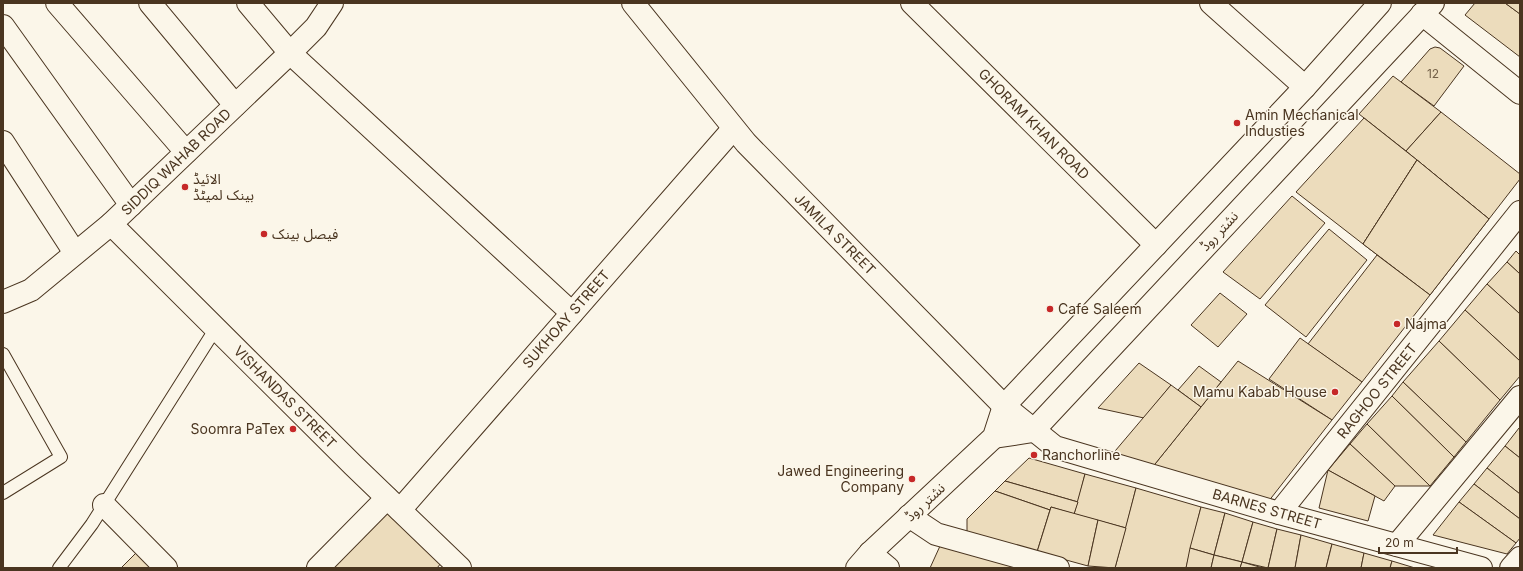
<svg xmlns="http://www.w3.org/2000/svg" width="1523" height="571" viewBox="0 0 1523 571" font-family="Inter,'Noto Sans Arabic',sans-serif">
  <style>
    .building { fill: #ecdcbc; stroke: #4a3520; fill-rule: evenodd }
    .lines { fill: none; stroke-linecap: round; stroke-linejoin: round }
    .lane-casing { stroke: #4a3520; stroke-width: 14 }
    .street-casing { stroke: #4a3520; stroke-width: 24 }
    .secondary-casing { stroke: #4a3520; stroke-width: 24 }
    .primary-casing { stroke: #4a3520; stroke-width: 24 }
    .lane { stroke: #fbf6e9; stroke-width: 12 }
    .street { stroke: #fbf6e9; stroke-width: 22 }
    .secondary { stroke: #fbf6e9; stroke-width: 22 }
    .primary { stroke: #fbf6e9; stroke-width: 22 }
    .poi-dot { fill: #c62828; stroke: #fbf6e9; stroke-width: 1.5 }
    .labels { text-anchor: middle; stroke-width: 3; stroke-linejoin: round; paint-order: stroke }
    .number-label { font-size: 12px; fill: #725f47 }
    .poi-label { font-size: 14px; fill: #4a3520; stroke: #fbf6e9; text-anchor: start }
    .street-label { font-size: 14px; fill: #4a3520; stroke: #fbf6e9 }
  </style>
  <rect width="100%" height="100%" fill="#fbf6e9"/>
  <g class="building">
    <path d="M1475,3H1505L1520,14V57L1465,15Z"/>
    <path d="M1505,3H1520V14Z"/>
    <path d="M1435,47L1440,48L1464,66L1434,106L1401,82L1430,49Z"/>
    <path d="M1393,76L1441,112L1406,151L1359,114Z"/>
    <path d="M1441,112L1520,174V179L1489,219L1406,151Z"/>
    <path d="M1364,118L1417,160L1363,244L1296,192Z"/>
    <path d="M1417,160L1489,219L1430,295L1363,244ZM1431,194L1446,206L1432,224L1418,213ZM1405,226L1421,239L1407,258L1390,246Z"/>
    <path d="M1417,160L1489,219L1430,295L1363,244Z"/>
    <path d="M1292,196L1325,223L1260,299L1223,272Z"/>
    <path d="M1329,229L1367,260L1306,337L1265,305Z"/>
    <path d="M1516,251L1520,255V274L1507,262Z"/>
    <path d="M1377,255L1430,295L1362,382L1308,344Z"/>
    <path d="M1507,262L1520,274V314L1487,284Z"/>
    <path d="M1487,284L1520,314V361L1465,310Z"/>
    <path d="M1220,293L1247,314L1218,347L1191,325Z"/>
    <path d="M1465,310L1520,361V376L1500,400L1439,341Z"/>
    <path d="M1300,338L1362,382L1332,420L1269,379Z"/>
    <path d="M1439,341L1500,400L1466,442L1403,382Z"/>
    <path d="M1238,361L1332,420L1268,502L1151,469Z"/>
    <path d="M1139,363L1171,385L1144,418L1098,408Z"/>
    <path d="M1199,366L1221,382L1201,407L1178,390Z"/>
    <path d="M1403,382L1466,442L1454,457L1392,396Z"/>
    <path d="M1171,385L1201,407L1151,469L1110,457Z"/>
    <path d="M1392,396L1454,457L1430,486L1367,424Z"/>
    <path d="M1367,424L1430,486H1395L1350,444Z"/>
    <path d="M1519,428L1520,429V458L1505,446Z"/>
    <path d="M1350,444L1395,486L1384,501L1328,470Z"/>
    <path d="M1505,446L1520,458V494L1487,468Z"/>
    <path d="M1029,458L1085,474L1078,502L1005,481Z"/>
    <path d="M1487,468L1520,494V519L1474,484Z"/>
    <path d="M1328,470L1375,496L1368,521L1319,508Z"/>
    <path d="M1085,474L1136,488L1126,528L1074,514Z"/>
    <path d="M1005,481L1078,502L1074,514L1051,507L1050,510L995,491Z"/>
    <path d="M1474,484L1520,519V538L1516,543L1459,502Z"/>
    <path d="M1136,488L1201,507L1186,568H1115Z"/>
    <path d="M995,491L1050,510L1037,552L967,532V519Z"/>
    <path d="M1459,502L1516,543L1507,554L1433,535Z"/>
    <path d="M1051,507L1098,520L1088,566L1037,552Z"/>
    <path d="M1201,507L1225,513L1214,555L1190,548Z"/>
    <path d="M389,510L442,562L437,568H331Z"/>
    <path d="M1225,513L1253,522L1242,562L1214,555Z"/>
    <path d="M1098,520L1126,528L1115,568L1088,566Z"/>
    <path d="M1253,522L1277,529L1268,568L1242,562Z"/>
    <path d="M1277,529L1301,535L1295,568H1268Z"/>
    <path d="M1301,535L1332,544L1326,568H1295Z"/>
    <path d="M1332,544L1364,553L1361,568H1326Z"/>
    <path d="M940,546L1020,568H930Z"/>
    <path d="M1190,548L1214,555L1211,568H1186Z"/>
    <path d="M139,550L157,568H121Z"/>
    <path d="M1364,553L1392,561L1390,568H1361Z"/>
    <path d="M1214,555L1242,562L1240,568H1211Z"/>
    <path d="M1392,561L1415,568H1390Z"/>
    <path d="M1242,562L1263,568H1240Z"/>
  </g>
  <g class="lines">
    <g class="lane-casing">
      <g id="lane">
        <path d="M3,354L61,457L3,493"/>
        <path d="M59,568L92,524L216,328"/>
      </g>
    </g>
    <g class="street-casing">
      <g id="street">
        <path d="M57,3L186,152"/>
        <path d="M150,3L235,105"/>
        <path d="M248,3L290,53L572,313"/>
        <path d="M912,3L1156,245"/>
        <path d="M1211,3L1305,87"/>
        <path d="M1422,14L1520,93"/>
        <path d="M3,26L131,205"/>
        <path d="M3,142L75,253"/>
        <path d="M111,224L353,465L460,568"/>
        <path d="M104,505L166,568"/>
        <path d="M400,510L733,129"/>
        <path d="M1279,513L1520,212"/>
        <path d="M909,516L936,534L1058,568"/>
        <path d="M1397,545L1520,397"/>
        <path d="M870,553L888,568"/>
        <path d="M318,568L387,498"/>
        <path d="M1511,568L1520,558"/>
      </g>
    </g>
    <g class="secondary-casing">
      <g id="secondary">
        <path d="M633,3L746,143L1004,406L1055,447L1279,513L1481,568"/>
        <path d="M3,302L31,290L111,224L290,53L316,27L332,3"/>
      </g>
    </g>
    <g class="primary-casing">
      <g id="primary">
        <path d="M994,437L1033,431L1433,3"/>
        <path d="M857,568L870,553L994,437L1004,406L1305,87L1380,3"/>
      </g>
    </g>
    <use href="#lane" class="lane"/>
    <use href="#street" class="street"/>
    <use href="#secondary" class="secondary"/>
    <use href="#primary" class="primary"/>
  </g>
  <g class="poi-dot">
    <circle cx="1237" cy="123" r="4"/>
    <circle cx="185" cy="187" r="4"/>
    <circle cx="264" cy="234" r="4"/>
    <circle cx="1050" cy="309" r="4"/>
    <circle cx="1397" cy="324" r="4"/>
    <circle cx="1335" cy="392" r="4"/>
    <circle cx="293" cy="429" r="4"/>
    <circle cx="1034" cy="455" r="4"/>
    <circle cx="912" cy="479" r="4"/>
  </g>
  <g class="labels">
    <g class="number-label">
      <text x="1433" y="78">12</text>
    </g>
    <g class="poi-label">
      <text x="1245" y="120">Amin Mechanical<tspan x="1245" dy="16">Industies</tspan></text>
      <text x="193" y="184">الائیڈ<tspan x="193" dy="16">بینک لمیٹڈ</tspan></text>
      <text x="272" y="239">فیصل بینک</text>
      <text x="1058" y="314">Cafe Saleem</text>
      <text x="1405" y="329">Najma</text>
      <text x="1327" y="397" text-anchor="end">Mamu Kabab House</text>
      <text x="285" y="434" text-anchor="end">Soomra PaTex</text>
      <text x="1042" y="460">Ranchorline</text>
      <text x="904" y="476" text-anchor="end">Jawed Engineering<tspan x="904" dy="16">Company</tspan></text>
    </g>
    <g class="street-label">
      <text transform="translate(1034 124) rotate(45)" y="5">GHORAM KHAN ROAD</text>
      <text transform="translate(176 162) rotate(-44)" y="5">SIDDIQ WAHAB ROAD</text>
      <text transform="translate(1219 231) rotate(-47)" y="5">نشتر روڈ</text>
      <text transform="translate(835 234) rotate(45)" y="5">JAMILA STREET</text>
      <text transform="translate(566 319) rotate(-49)" y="5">SUKHOAY STREET</text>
      <text transform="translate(1377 391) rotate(-51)" y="5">RAGHOO STREET</text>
      <text transform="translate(285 397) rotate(45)" y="5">VISHANDAS STREET</text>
      <text transform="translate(925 502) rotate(-43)" y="5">نشتر روڈ</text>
      <text transform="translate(1267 509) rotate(16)" y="5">BARNES STREET</text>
    </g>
  </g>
  <rect width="1523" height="571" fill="none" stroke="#4a3520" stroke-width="8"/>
  <path d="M1379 547v6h78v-6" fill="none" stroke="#4a3520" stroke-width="2"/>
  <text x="1385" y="547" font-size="12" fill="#4a3520" stroke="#fbf6e9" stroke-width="3" paint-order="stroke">20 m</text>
</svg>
